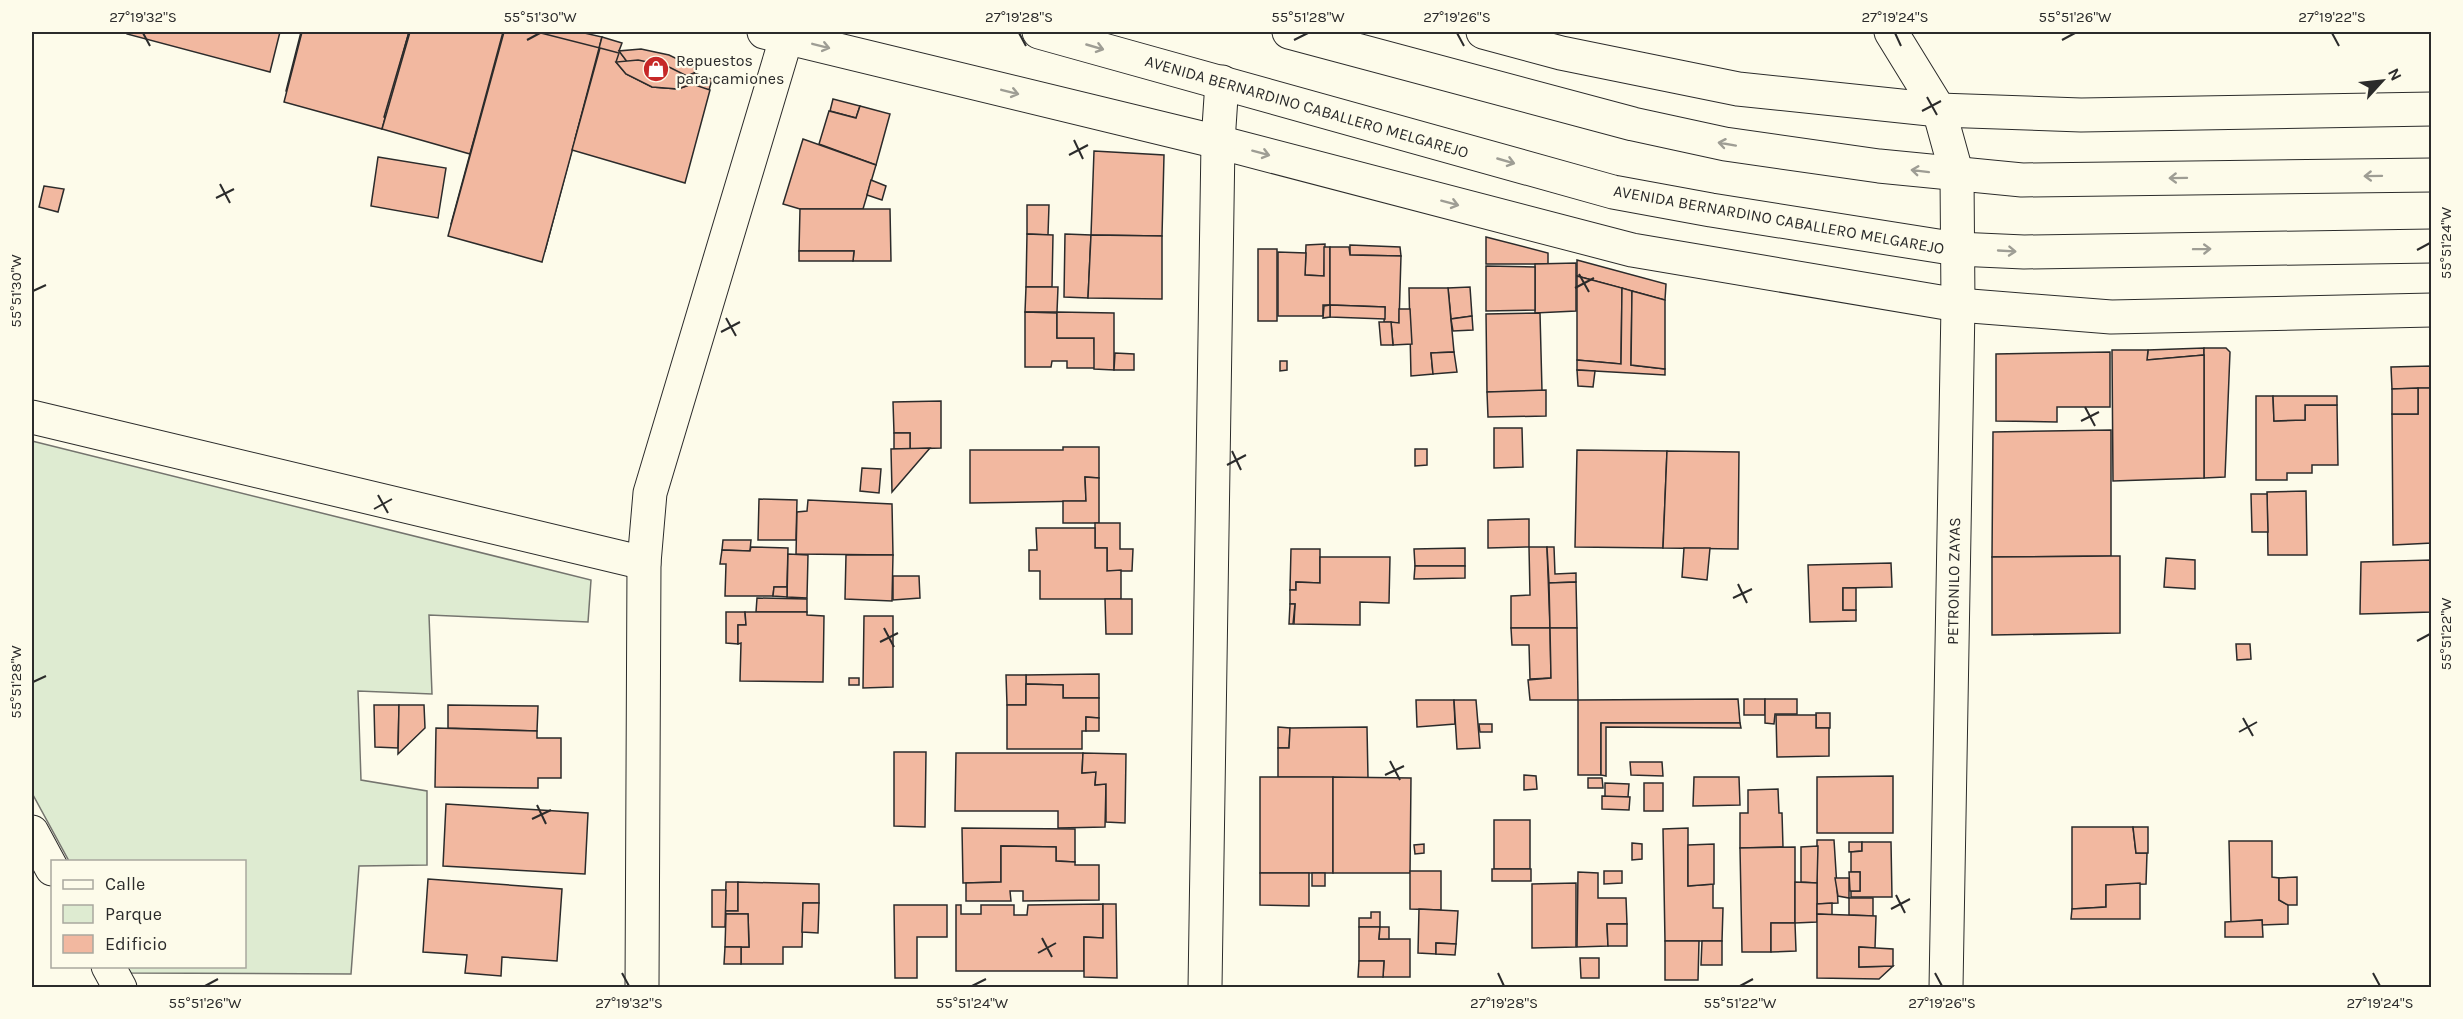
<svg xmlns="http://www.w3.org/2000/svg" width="2463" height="1019" viewBox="0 0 2463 1019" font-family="Karla,sans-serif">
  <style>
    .green { fill: #deebd1; stroke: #74746e; stroke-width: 1.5 }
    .building { fill: #f2b8a0; stroke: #2b2b2b; stroke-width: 1.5 }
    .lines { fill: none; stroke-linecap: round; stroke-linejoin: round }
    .minor-casing { stroke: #2b2b2b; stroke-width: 35 }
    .highway-casing { stroke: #2b2b2b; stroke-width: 35 }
    .minor { stroke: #fdfbea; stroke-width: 33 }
    .highway { stroke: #fdfbea; stroke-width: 33 }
    .oneway { stroke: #9e9d94 }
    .ticks { fill: none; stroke: #2b2b2b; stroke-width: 2 }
    .labels { text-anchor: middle; stroke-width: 4.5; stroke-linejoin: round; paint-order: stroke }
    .poi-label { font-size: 16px; fill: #2b2b2b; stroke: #fdfbea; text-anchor: start }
    .street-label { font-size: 16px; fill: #2b2b2b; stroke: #fdfbea }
    .neatline { fill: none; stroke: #2b2b2b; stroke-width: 2 }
    .ticks-label { font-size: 15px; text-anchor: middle; fill: #2b2b2b }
  </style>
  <rect width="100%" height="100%" fill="#fdfbea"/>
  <path class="green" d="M32,441L591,580L588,622L429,615L432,694L358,691L361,780L427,791V865L359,866L351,974L131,973L127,967L244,966V862L69,861L32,793Z"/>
  <g class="building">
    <path d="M127,32H280L270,72L127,34Z"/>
    <path d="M301,32H409L385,118L286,91Z"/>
    <path d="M302,32H409L382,129L284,102Z"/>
    <path d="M409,32H504L473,143L384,117Z"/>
    <path d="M410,32H505L470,154L382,129Z"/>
    <path d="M503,32H580L602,37L545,251L451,224Z"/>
    <path d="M504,32H537L600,48L542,262L448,236Z"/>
    <path d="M602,37L622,43L619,51L628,63L655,76L681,78L694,73L712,79L687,172L575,139Z"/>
    <path d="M600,48L619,53L616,62L626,74L652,87L678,89L692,84L710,90L685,183L572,150Z"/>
    <path d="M641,49L669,55L696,68L694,73L681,78L655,76L628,63L619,51Z"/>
    <path d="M638,60L667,66L693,79L692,84L678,89L652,87L626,74L616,62Z"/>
    <path d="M833,99L860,106L856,118L830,111Z"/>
    <path d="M860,106L890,114L876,165L819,144L829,111L856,118Z"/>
    <path d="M803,139L876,165L863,209H800L783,204Z"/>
    <path d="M1094,151L1164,155L1162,236L1091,235Z"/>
    <path d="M378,157L446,168L438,218L371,206Z"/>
    <path d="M871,180L886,186L882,200L867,195Z"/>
    <path d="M44,186L64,189L58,212L39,207Z"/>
    <path d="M1027,205H1049L1048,235L1027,234Z"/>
    <path d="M800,209H890L891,261H853L854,251H799Z"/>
    <path d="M1027,234L1053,235L1052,287H1026Z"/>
    <path d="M1065,234L1091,235L1088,298L1064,297Z"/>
    <path d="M1091,235L1162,236V299L1088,298Z"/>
    <path d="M1486,237L1548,253V264H1486Z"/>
    <path d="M1325,244L1324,276L1305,275L1306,245Z"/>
    <path d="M1350,245L1400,247L1401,256L1350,255Z"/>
    <path d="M1324,247H1330V305H1323V316H1278V252L1306,253L1305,275L1324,276Z"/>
    <path d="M1330,247H1349L1350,255L1401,256L1399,323L1384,322L1385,307L1330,305Z"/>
    <rect x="1258" y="249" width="19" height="72"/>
    <path d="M799,251H854L853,261H799Z"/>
    <path d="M1577,260L1666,284L1665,300L1577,276Z"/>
    <path d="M1576,263V311L1535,313V264Z"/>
    <path d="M1486,266L1535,267V310L1486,311Z"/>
    <path d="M1577,276L1622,288L1621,364L1577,360Z"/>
    <path d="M1026,287H1058L1057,312H1025Z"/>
    <path d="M1470,287L1472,316L1451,319L1448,288Z"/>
    <path d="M1409,288H1448L1454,352L1431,353L1433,374L1411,376Z"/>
    <path d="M1622,288L1632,291L1631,365L1665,369V375L1577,370V360L1621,364Z"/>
    <path d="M1632,291L1665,300V369L1631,365Z"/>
    <path d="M1330,305L1385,307V319L1330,317Z"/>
    <path d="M1330,305V317L1323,318L1324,306Z"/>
    <path d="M1399,309H1410L1412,344L1393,345L1391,322L1399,323Z"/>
    <path d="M1025,312L1057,313V338H1094L1095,368H1067V361H1052L1051,367H1025Z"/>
    <path d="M1057,312L1114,313V370L1094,369V338H1057Z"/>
    <path d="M1540,313L1542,391L1487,392L1486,314Z"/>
    <path d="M1472,316L1473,330L1453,331L1451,319Z"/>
    <path d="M1379,322H1391L1393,345H1381Z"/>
    <path d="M2204,348V355L2147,360L2148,350Z"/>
    <path d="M2204,348H2226L2230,352L2225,477L2204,478Z"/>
    <path d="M2112,350H2148L2147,360L2204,355V478L2113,481Z"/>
    <path d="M1454,352L1457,372L1433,374L1431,353Z"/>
    <path d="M2110,352V407H2057V422L1996,421V354Z"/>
    <path d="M1115,353L1134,354V370H1114Z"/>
    <path d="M1280,361H1287V370L1280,371Z"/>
    <path d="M2432,366V388L2392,389L2391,367Z"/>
    <path d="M1577,370L1595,371L1593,387L1578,386Z"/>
    <path d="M2418,388H2432V543L2393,545L2392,414H2418Z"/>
    <path d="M2418,388V414H2392V389Z"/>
    <path d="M1546,390V416L1488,417L1487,392Z"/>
    <path d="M2256,396H2273L2274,421L2305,420V405H2337L2338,465H2312V473H2287V480H2256Z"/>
    <path d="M2273,396H2337V405H2305V420L2274,421Z"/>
    <path d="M941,401V448L910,449V433H894L893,402Z"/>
    <path d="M1494,428H1522L1523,467L1494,468Z"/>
    <path d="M2111,430V556L1992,557L1993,432Z"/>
    <rect x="894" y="433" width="16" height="16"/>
    <path d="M1063,447H1099V478L1085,477L1086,501L970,503V450H1063Z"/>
    <path d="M930,448L892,492L891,449Z"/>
    <path d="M1415,449H1427V465L1415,466Z"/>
    <path d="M1577,450L1667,451L1663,548L1575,547Z"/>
    <path d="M1667,451L1739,452L1738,549L1663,548Z"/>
    <path d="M862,468L881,469L879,493L860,491Z"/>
    <path d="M1085,477L1099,478V523H1063V501H1086Z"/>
    <path d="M2306,491L2307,555H2268L2267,492Z"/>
    <path d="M2251,494H2267L2268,532H2252Z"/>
    <path d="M759,499L797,500L796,540H758Z"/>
    <path d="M808,500L892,504L893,555L796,554L797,512L807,511Z"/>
    <path d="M1529,519V547L1488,548V520Z"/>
    <path d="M1095,523H1120V549H1133L1132,571H1107V548H1095Z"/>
    <path d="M1036,528H1095V548H1107V571L1121,570V599H1040V571H1029V550H1037Z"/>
    <path d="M723,540H751L750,551L722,550Z"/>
    <path d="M751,547L788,548L787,587H774L773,596H725L726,564H720L722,550L750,551Z"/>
    <path d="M1529,547H1547L1550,628H1511V596L1530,595Z"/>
    <path d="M1547,547H1554L1555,574L1576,573V582L1549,583Z"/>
    <path d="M1465,548V566H1415L1414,549Z"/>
    <path d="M1684,548H1710L1707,580L1682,577Z"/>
    <path d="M1291,549H1320V583L1296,582V590H1290Z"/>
    <path d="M788,554L808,555L807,598L787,597Z"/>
    <path d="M846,555H893L892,601L845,599Z"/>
    <path d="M2111,556H2120V633L1992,635V557Z"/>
    <path d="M1320,557H1390L1389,603L1360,602V625L1294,624L1295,604H1290V590H1296V582L1320,583Z"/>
    <path d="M2166,558L2195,560V589L2164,587Z"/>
    <path d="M2432,560V612L2360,614L2361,562Z"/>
    <path d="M1891,563L1892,587L1843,588V610H1856V621L1810,622L1808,565Z"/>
    <path d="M1415,566H1465V578L1414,579Z"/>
    <path d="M893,576H919L920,598L893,600Z"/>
    <path d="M1576,582L1577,628H1550L1549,583Z"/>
    <path d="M774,587H787V597L773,596Z"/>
    <rect x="1843" y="588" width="13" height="22"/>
    <path d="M757,598L807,599V612H756Z"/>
    <path d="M1105,599H1132V634H1106Z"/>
    <path d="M1290,604H1295L1293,624H1289Z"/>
    <path d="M726,612H745L746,625H738V644L726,643Z"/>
    <path d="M745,612H807V615L824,616L823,682L740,681L741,643L738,644V625H746Z"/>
    <path d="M864,616H893V687L863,688Z"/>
    <path d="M1511,628H1550L1551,678L1530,679L1529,645H1512Z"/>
    <path d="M1550,628H1577L1578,700H1530L1528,680L1551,678Z"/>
    <path d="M2236,644H2250L2251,659L2237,660Z"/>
    <path d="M1099,674V698H1063V685L1026,684V675Z"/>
    <path d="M1006,675H1026V705H1007Z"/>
    <rect x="849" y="678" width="10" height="7"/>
    <path d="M1026,684L1063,685V698H1099V718L1086,717V731H1082V749H1007V705H1026Z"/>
    <path d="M1738,699L1740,723H1601V775H1578V700Z"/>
    <rect x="1744" y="699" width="21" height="16"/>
    <path d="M1765,699H1797V714H1775L1774,724L1765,723Z"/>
    <path d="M1416,700H1454L1455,724L1417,727Z"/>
    <path d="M1454,700H1476L1480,748L1457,749Z"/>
    <path d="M374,705H399L398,748L375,747Z"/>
    <path d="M399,705H424L425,728L398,754Z"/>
    <path d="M448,705L538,706L537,731L448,728Z"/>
    <rect x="1816" y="713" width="14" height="15"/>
    <path d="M1776,715H1816V728H1829V756L1777,757Z"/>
    <path d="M1086,717L1099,718V731H1086Z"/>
    <path d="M1601,723H1740L1741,728L1606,727V776L1601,775Z"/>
    <path d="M1479,724H1492V732H1480Z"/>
    <path d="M1278,727L1290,728L1289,748H1278Z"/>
    <path d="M1367,727L1368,778L1278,777V748H1289L1290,728Z"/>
    <path d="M436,728L537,731V738H561V778H538V788L435,787Z"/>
    <path d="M894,752H926L925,827L894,826Z"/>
    <path d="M956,753H1083L1082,773L1096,772L1095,785L1106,784L1105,827L1058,828V811H955Z"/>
    <path d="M1083,753L1126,754L1125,823L1106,822V784L1095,785L1096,772L1082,773Z"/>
    <path d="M1630,762H1662L1663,776L1631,775Z"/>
    <path d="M1524,775L1536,776L1537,789L1524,790Z"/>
    <path d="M1893,776V833H1817V777Z"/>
    <rect x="1260" y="777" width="73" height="96"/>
    <path d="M1333,777L1411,778L1410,873H1333Z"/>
    <path d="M1694,777H1739L1740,805L1693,806Z"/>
    <path d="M1588,778H1602L1603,788H1588Z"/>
    <path d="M1605,783L1629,784L1628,797H1605Z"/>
    <rect x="1644" y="783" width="19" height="28"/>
    <path d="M1778,789L1779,813H1782L1783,847L1740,848V813H1748V790Z"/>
    <path d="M1602,796L1630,797L1629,810L1602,809Z"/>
    <path d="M446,804L588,813L585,874L443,866Z"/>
    <rect x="1494" y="820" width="36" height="49"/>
    <path d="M2072,827H2133L2136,853H2147L2146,884L2106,885V907L2072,909Z"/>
    <path d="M2133,827H2148V853H2136Z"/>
    <path d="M962,828L1075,829V862L1056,861V847L1001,846V882L963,883Z"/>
    <path d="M1688,828V886L1713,884V908H1723L1722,941H1665L1663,829Z"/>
    <path d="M1817,840H1834L1838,903L1817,904Z"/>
    <path d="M2229,841H2272V877L2279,878V900L2288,905V924L2262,925V920L2231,922Z"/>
    <path d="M1849,842H1862V851L1849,852Z"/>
    <path d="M1862,842H1891L1892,897H1851V891H1860V872H1851V852L1862,851Z"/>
    <path d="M1632,843L1642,844V859L1632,860Z"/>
    <path d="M1424,844V853L1415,854L1414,845Z"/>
    <path d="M1714,844V884L1688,886V845Z"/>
    <path d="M1001,846L1056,847V861L1075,862V865H1099V900L1023,901V891H1010L1011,901H966V883L1001,882Z"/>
    <path d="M1818,846L1817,883L1801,882V847Z"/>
    <path d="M1795,847V923H1771V952H1742L1740,848Z"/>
    <rect x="1492" y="869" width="39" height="12"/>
    <path d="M1410,871H1441V910L1410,909Z"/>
    <path d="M1604,871H1622V883L1604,884Z"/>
    <path d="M1578,872L1598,873V898H1626L1627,924H1607L1608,946L1577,947Z"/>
    <path d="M1849,872H1860V891H1850Z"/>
    <path d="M1260,873H1309V906L1260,905Z"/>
    <rect x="1312" y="873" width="13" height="13"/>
    <path d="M2297,877V905H2288L2279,900V878Z"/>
    <path d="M1835,878H1849V898L1838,896Z"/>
    <path d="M428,879L562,889L557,961L502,957L501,976L465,973L467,955L423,952Z"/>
    <path d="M726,882H738V911H725Z"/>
    <path d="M738,882L819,884V903H803L802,947H783V964H741V947H749L748,914H726L725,911H738Z"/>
    <path d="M1795,882L1817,883V922L1795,923Z"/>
    <path d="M1576,883V947L1532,948V884Z"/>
    <path d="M2140,883V919H2071L2072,909L2106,907V885Z"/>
    <path d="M712,890H726L725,927H712Z"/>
    <path d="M1849,898H1873V916L1849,915Z"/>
    <path d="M803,903H819L818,933L802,932Z"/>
    <path d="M1832,903V915L1817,914V904Z"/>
    <path d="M1103,904V938L1084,937V971H956V905H961V914H981V905H1014V915H1027L1028,905Z"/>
    <path d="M1103,904H1116L1117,978L1084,977V937L1103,938Z"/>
    <path d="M894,905H947V937H917V978H895Z"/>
    <path d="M1419,909L1458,911L1456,944L1436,943V954L1418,953Z"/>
    <path d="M1371,912H1380V927H1359V918H1371Z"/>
    <path d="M726,914H748L749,947H725Z"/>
    <path d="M1817,914L1876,916L1875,948L1859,947V967L1893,966L1879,979L1817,978Z"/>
    <path d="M2262,920L2263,937H2225V922Z"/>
    <path d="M1771,923H1795L1796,951L1771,952Z"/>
    <path d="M1607,924H1627V946H1608Z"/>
    <path d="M1359,927H1380L1379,939H1410V977H1383L1384,961H1359Z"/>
    <path d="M1380,927H1389V939H1379Z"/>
    <path d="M1665,941H1699L1698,980H1665Z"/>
    <path d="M1702,941H1722V965H1701Z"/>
    <path d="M1436,943L1456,944L1455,955L1436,954Z"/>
    <path d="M725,947H741V964H724Z"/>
    <path d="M1859,947L1893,949V966L1859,967Z"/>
    <path d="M1580,958H1599V978H1581Z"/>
    <path d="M1359,961H1384L1383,977H1358Z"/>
  </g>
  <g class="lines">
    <g class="minor-casing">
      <g id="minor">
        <path d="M764,32L1218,142L1632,250L1958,305L2111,317L2432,310"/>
        <path d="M1483,32L1561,53L1738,89L1939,110L2081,115L2432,109"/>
        <path d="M1891,32L1939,110L1957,175L1958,305L1946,988"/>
        <path d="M32,417L644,563"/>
        <path d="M32,832L52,869"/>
        <path d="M108,966L120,988"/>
        <path d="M642,988L644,563L650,493L788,32"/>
        <path d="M1205,988L1218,142L1222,82"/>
      </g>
    </g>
    <g class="highway-casing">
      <g id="highway">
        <path d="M1039,32L1613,192L1711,210L1957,249L2024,252L2432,246"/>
        <path d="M1289,32L1633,124L1725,144L1879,166L2022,180L2432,175"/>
      </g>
    </g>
    <use href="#minor" class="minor"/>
    <use href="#highway" class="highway"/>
  </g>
  <defs><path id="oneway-shaft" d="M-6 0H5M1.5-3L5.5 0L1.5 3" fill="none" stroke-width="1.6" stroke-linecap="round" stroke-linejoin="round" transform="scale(1.5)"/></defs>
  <g class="oneway">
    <use href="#oneway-shaft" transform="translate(821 46) rotate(14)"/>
    <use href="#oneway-shaft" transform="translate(1095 47) rotate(16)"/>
    <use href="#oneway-shaft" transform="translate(1010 92) rotate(14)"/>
    <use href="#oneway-shaft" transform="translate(1727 144) rotate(-170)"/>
    <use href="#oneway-shaft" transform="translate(1261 153) rotate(15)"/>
    <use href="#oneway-shaft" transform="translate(1506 161) rotate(16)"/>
    <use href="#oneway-shaft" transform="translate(1920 171) rotate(-173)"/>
    <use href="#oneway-shaft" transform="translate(2373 176) rotate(179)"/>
    <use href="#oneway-shaft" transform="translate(2178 178) rotate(179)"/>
    <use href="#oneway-shaft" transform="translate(1450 203) rotate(15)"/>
    <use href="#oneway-shaft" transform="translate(2202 249) rotate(-1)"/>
    <use href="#oneway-shaft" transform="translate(2007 251) rotate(3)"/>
  </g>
  <path class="ticks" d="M143,33L150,46M1019,33L1026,46M1457,33L1464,46M1895,33L1901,46M2332,33L2339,46M527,40L540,33M1294,40L1308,33M2062,40L2075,33M1927,97L1937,115M1922,111L1941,101M1074,140L1083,159M1069,155L1088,145M220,184L230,203M216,198L234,189M2417,250L2430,243M1579,274L1589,292M1575,288L1594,278M33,291L46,285M726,318L736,336M721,332L740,322M2085,407L2095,426M2081,421L2099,412M1232,451L1241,470M1227,465L1246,455M378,495L388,513M374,509L392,499M1738,584L1747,603M1733,598L1752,589M884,628L894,647M2417,641L2430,634M880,642L898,633M33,682L46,676M2243,718L2253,736M2239,732L2257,722M1390,761L1400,780M1385,775L1404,766M537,805L546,824M532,819L551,810M1896,895L1905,913M1891,909L1910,899M1042,938L1052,957M1038,953L1056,943M622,973L629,986M1498,973L1504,986M1935,973L1942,986M2373,973L2380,986M205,986L218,979M972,986L986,979M1740,986L1753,979"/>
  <defs>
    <g id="shop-disc" transform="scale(1.35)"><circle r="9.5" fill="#c62828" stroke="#fdfbea"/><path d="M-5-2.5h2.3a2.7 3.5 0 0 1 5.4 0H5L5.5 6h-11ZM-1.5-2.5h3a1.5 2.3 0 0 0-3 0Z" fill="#fff"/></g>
  </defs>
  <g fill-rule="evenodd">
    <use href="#shop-disc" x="656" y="69"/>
  </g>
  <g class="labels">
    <g class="poi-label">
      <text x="676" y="66">Repuestos<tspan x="676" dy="18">para camiones</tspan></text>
    </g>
    <g class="street-label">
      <text transform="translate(1307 106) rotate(16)" y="6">AVENIDA BERNARDINO CABALLERO MELGAREJO</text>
      <text transform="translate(1779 219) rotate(10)" y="6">AVENIDA BERNARDINO CABALLERO MELGAREJO</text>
      <text transform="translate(1953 581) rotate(-89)" y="6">PETRONILO ZAYAS</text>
    </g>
  </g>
  <rect width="2463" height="1019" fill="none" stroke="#fdfbea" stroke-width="66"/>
  <rect x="51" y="860" width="195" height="108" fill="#fdfbea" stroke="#a9a89e" stroke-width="1.5"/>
  <rect x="63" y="880" width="30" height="9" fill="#fdfbea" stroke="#a9a89e" stroke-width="1.5"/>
  <text x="105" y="890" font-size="18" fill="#2b2b2b">Calle</text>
  <rect x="63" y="905" width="30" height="18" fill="#deebd1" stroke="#a9a89e" stroke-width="1.5"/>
  <text x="105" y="920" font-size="18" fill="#2b2b2b">Parque</text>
  <rect x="63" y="935" width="30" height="18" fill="#f2b8a0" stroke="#a9a89e" stroke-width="1.5"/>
  <text x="105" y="950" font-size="18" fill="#2b2b2b">Edificio</text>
  <g transform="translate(2382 81) rotate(63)" stroke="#fdfbea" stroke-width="4.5" paint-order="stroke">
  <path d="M0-4.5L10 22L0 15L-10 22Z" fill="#2b2b2b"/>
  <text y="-9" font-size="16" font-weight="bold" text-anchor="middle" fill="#2b2b2b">N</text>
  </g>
  <rect x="33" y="33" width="2397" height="953" class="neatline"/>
  <g class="ticks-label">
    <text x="143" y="22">27°19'32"S</text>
    <text x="540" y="22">55°51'30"W</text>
    <text x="1019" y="22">27°19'28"S</text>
    <text x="1308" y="22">55°51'28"W</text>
    <text x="1457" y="22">27°19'26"S</text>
    <text x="1895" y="22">27°19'24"S</text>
    <text x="2075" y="22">55°51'26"W</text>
    <text x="2332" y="22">27°19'22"S</text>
    <text transform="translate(2446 243) rotate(-90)" y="5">55°51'24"W</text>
    <text transform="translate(16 291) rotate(-90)" y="5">55°51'30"W</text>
    <text transform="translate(2446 634) rotate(-90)" y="5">55°51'22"W</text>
    <text transform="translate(16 682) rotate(-90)" y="5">55°51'28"W</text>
    <text x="205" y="1008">55°51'26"W</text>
    <text x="629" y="1008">27°19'32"S</text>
    <text x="972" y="1008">55°51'24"W</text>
    <text x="1504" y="1008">27°19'28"S</text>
    <text x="1740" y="1008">55°51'22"W</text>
    <text x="1942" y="1008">27°19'26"S</text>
    <text x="2380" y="1008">27°19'24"S</text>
  </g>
</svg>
